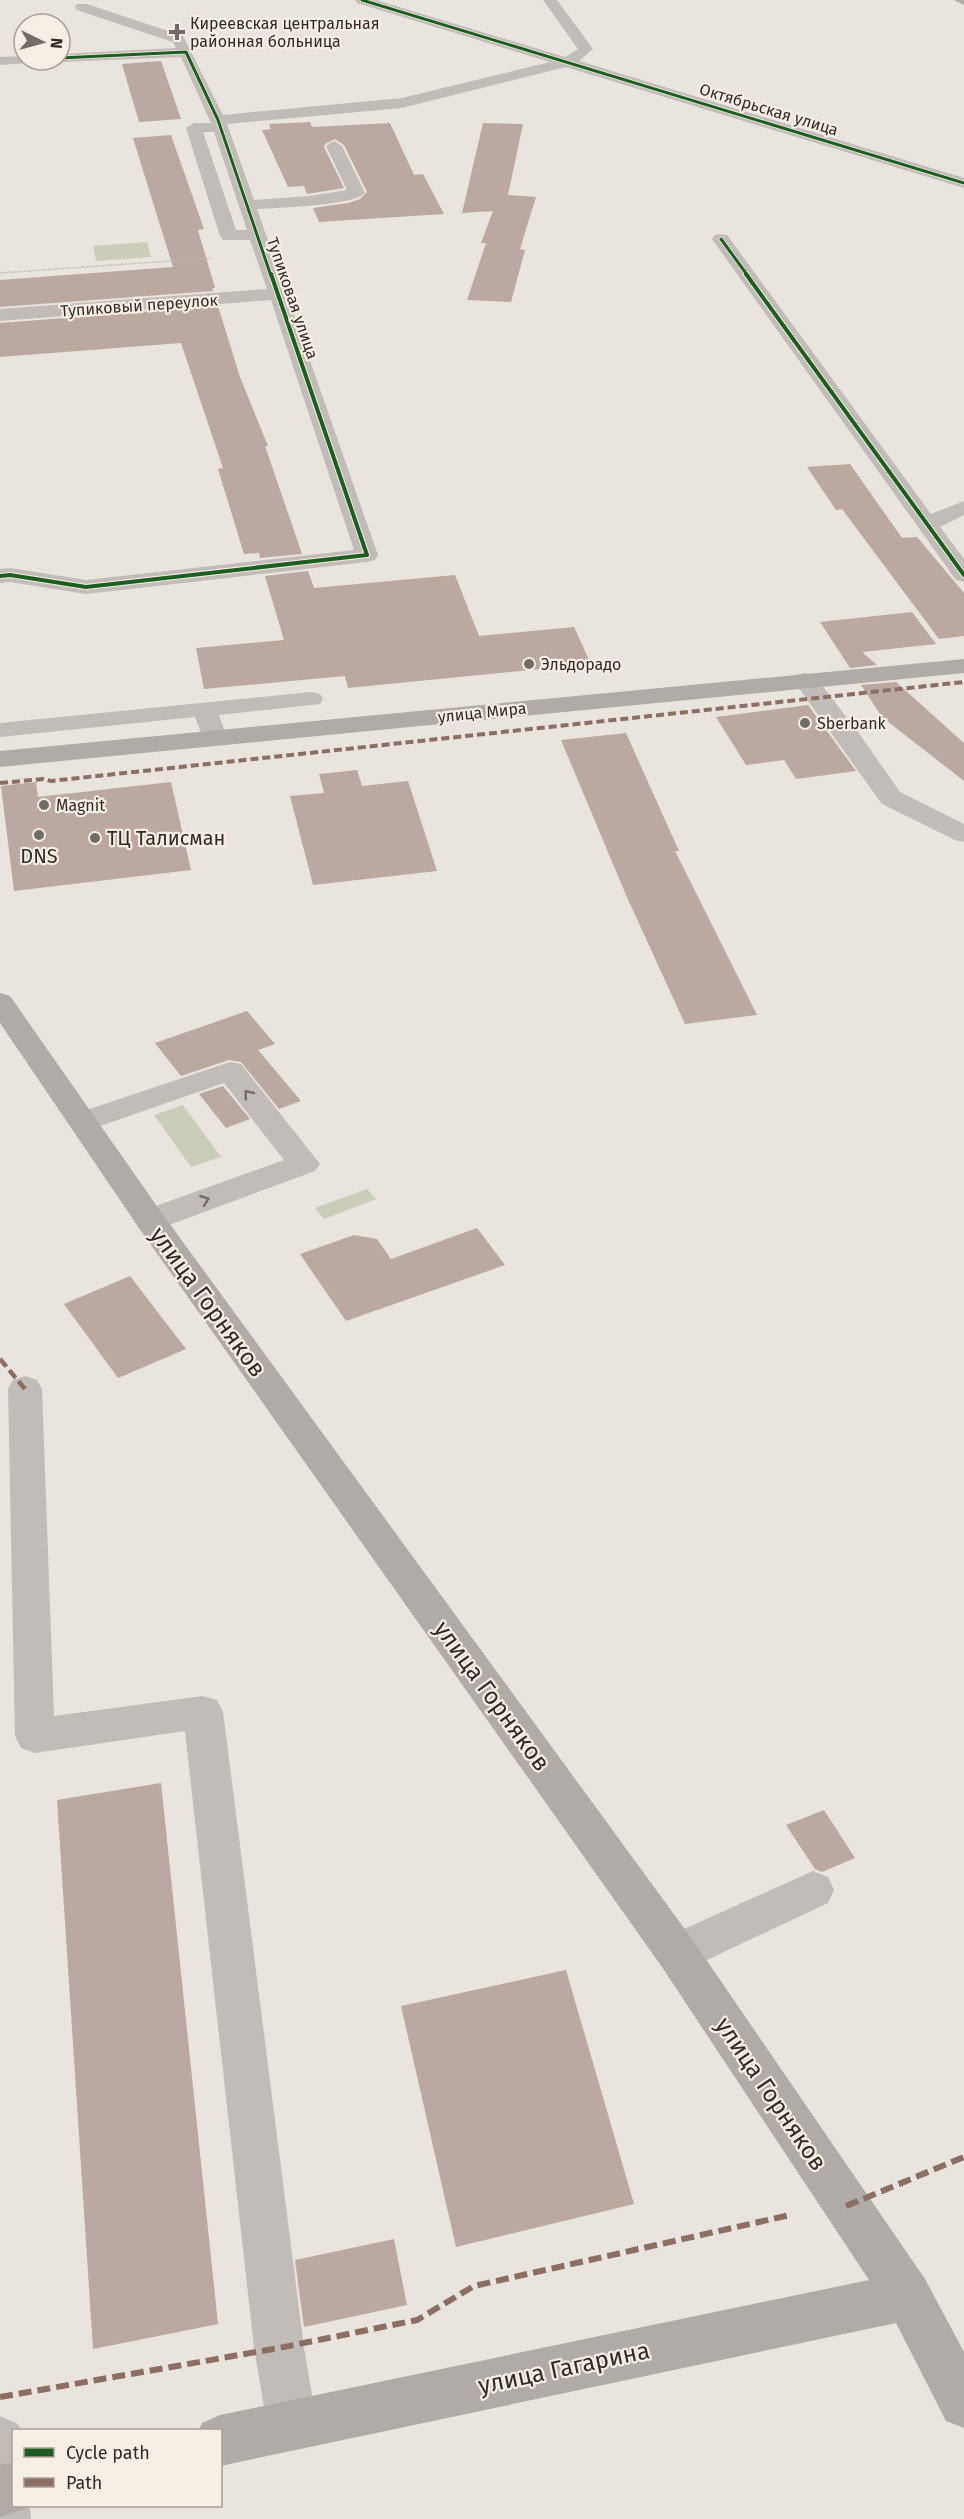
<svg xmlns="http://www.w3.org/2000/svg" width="964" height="2519" viewBox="0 0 964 2519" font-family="'Fira Sans',sans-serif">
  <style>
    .green { fill: #caceb9 }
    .building { fill: #bba9a1 }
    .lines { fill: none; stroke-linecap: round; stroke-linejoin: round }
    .path { stroke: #bbb5b0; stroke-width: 1.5; stroke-dasharray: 1.5 1.5; stroke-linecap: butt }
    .minor { fill: #c2bcb8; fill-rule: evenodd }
    .major { fill: #b1aba7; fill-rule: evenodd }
    .quiet-far2 { stroke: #8d6e63; stroke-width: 4; stroke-dasharray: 8 4; stroke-linecap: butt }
    .quiet-far1 { stroke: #8d6e63; stroke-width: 4.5; stroke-dasharray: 10 4.5; stroke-linecap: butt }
    .quiet { stroke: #8d6e63; stroke-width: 6; stroke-dasharray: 13 6; stroke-linecap: butt }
    .cycleway-far1-casing { stroke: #f7eee5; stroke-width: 4.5 }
    .cycleway-casing { stroke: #f7eee5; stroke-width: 6 }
    .cycleway-far1 { stroke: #1b5e20; stroke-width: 3 }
    .cycleway { stroke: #1b5e20; stroke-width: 4 }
    .oneway { stroke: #736c68 }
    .poi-dot { fill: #726b66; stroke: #f7eee5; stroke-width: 2 }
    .labels { text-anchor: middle; stroke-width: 4.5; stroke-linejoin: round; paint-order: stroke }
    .far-poi-label { font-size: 16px; fill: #322a26; stroke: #f7eee5; text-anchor: start }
    .far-street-label { font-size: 16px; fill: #322a26; stroke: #f7eee5 }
    .poi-label { font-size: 20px; fill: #322a26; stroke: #f7eee5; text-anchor: start }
    .near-street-label { font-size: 24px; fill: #322a26; stroke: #f7eee5 }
  </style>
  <rect width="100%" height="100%" fill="#e9e4de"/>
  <g class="green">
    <path d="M147,242L151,257L96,261L93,246Z"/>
    <path d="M183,1105L221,1157L191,1167L154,1115Z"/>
    <path d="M367,1189L376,1199L324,1219L315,1208Z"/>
  </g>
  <g class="building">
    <path d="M161,61L181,119L139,122L122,64Z"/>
    <path d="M310,122L312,127L390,123L414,175L423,174L444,214L319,222L313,208L348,203L360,199L367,192L344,145L335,139L325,144L324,147L344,188L307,194L304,186L288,187L262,130L271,129L269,124Z"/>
    <path d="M483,123L523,124L508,195L536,197L520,249L525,250L511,302L467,300L486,243H481L493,211L462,213Z"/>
    <path d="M171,135L204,229L198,230L215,288H212L213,291L0,307V280L173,267L133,138Z"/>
    <path d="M218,306L240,377L268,446H265L302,554L260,558L259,553L244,554L218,469L223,468L181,343L0,357V323Z"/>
    <path d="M850,464L902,538L917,537L964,593V636L939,639L842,509L836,510L807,467Z"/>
    <path d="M308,571L314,588L455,575L479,636L574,627L591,664L348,688L345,676L204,689L196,648L284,640L265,576Z"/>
    <path d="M912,612L936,644L862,652L877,665L850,668L820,622Z"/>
    <path d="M896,682L964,743V781L882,717L861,685Z"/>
    <path d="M808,705L856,771L796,779L784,760L746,765L716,717Z"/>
    <path d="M626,733L679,851H675L757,1015L685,1024L626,895L561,740Z"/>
    <path d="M357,770L362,786L408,781L437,871L313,885L290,796L324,793L319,774Z"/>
    <path d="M36,782L38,797L171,782L191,870L14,891L1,786Z"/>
    <path d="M247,1011L275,1044L258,1050L301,1101L279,1109L241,1062L229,1060L181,1076L155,1043Z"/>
    <path d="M223,1086L250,1119L226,1128L199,1094Z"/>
    <path d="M477,1228L505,1265L346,1321L300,1254L354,1235L377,1239L391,1259Z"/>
    <path d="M130,1276L186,1349L118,1378L64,1304Z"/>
    <path d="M161,1783L218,2324L93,2349L57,1800Z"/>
    <path d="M824,1810L855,1858L822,1872L815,1869L786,1825Z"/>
    <path d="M566,1970L634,2204L456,2247L401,2006Z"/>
    <path d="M394,2239L407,2305L304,2327L295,2260Z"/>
  </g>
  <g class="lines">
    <path class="path" d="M0,273L212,258"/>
    <g class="minor">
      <path d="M355,0H376L565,57L578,49L543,0H557L593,49L579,61L964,178V188L566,67L402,108L227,124L254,200L309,196L347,190L326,146L334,141L342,146L365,193C356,205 276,208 257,209L378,555L375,560L367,562L86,594L10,582L0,583V569L10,568L86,580L354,550L271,300L0,321V309L267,289L250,240H223L220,236L186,128L194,123H211L181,57L60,62L54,60H60V54L176,48L173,42L77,10L75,7L77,4H87L183,36L223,115L402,98L550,62L357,3ZM203,132H214L247,230H236Z"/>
      <path d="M24,56V60H31L29,63L0,65V57Z"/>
      <path d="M721,234L727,235L931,514L964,501V515L940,527L964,559V582L956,580L712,239L715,235Z"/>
      <path d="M805,673L814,675L860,735L900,792L964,824V842L955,840L882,804L793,680L796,675Z"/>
      <path d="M311,692L320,694L323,699L320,704L219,715L227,738L223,743L214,746L205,743L195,717L0,737V723Z"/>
      <path d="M230,1062L241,1064L320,1164L315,1171L161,1228L150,1231L139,1228L134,1220L139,1212L284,1160L224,1083L83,1132L72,1129L68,1122L72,1115Z"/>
      <path d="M25,1376L37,1380L42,1389L54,1716L203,1696L217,1700L223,1712L304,2348L317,2424L310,2442L292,2449L274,2442L267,2424L254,2348L185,1731L35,1753L21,1748L15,1736L8,1389L13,1380Z"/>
      <path d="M813,1871L828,1877L834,1890L828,1903L692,1967L677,1973L662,1967L655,1953L662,1939Z"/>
      <path d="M0,2416L18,2424L21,2430H14V2506H30L31,2519H0Z"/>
    </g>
    <g class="major">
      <path d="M954,0H964V5Z"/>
      <path d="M964,659V673L0,767V751Z"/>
      <path d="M0,993L10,996L161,1212L692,1939L925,2279L964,2352V2428L946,2421L896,2323L220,2466V2430H199L202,2423L220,2415L869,2280L662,1967L139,1228L0,1023Z"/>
      <path d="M14,2462V2506H33L0,2517V2465Z"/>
    </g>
    <path class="quiet-far2" d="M0,783L43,779L51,781L964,682"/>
    <path class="quiet-far1" d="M0,1359L25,1389"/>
    <g class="quiet">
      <path d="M846,2206L964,2157"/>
      <path d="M0,2397L279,2348L417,2320L474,2286L790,2215"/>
    </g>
    <g class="cycleway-far1-casing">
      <g id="cycleway-far1">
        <path d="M362,0L964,183"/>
        <path d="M60,58L186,52L218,120L271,276"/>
        <path d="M721,239L748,276"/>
      </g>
    </g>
    <g class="cycleway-casing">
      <g id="cycleway">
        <path d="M746,274L964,575"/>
        <path d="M0,576L10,575L86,587L367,555L271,274"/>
      </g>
    </g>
    <use href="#cycleway-far1" class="cycleway-far1"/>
    <use href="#cycleway" class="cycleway"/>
  </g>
  <defs><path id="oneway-chevron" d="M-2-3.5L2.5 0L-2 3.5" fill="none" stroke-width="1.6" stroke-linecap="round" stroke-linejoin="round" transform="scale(1.5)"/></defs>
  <g class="oneway">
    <use href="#oneway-chevron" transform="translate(248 1094) rotate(-129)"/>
    <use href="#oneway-chevron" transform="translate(205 1200) rotate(-20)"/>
  </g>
  <g class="poi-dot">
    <path d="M174 23h6v6h6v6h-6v6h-6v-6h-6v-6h6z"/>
    <circle cx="529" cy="664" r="6"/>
    <circle cx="805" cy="723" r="6"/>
    <circle cx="44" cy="805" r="6"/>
    <circle cx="39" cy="835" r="6"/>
    <circle cx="95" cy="838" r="6"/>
  </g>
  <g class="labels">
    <g class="far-poi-label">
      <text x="190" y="29">Киреевская центральная<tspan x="190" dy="18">районная больница</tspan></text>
      <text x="541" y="670">Эльдорадо</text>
      <text x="817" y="729">Sberbank</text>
      <text x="56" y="811">Magnit</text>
    </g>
    <g class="far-street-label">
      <text transform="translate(769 109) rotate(17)" y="6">Октябрьская улица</text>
      <text transform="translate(293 298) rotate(71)" y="6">Тупиковая улица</text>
      <text transform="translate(139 305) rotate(-4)" y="6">Тупиковый переулок</text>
      <text transform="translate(482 712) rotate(-6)" y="6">улица Мира</text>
    </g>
    <g class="poi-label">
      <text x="107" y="845">ТЦ Талисман</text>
      <text x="39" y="863" text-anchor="middle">DNS</text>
    </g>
    <g class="near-street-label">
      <text transform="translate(208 1302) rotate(54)" y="8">улица Горняков</text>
      <text transform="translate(492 1696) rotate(54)" y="8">улица Горняков</text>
      <text transform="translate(771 2094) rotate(56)" y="8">улица Горняков</text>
      <text transform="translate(564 2368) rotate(-12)" y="8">улица Гагарина</text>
    </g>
  </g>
  <rect x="12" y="2429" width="210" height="78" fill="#f7eee5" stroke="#a8a099" stroke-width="1.5"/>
  <rect x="24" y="2448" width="30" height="9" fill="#1b5e20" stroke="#a8a099" stroke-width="1.5"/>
  <text x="66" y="2459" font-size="18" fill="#322a26">Cycle path</text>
  <rect x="24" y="2478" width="30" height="9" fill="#8d6e63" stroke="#a8a099" stroke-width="1.5"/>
  <text x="66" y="2489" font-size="18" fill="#322a26">Path</text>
  <g transform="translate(42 42) rotate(95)"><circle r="28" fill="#f7eee5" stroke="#a8a099" stroke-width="1.5"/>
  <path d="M0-4.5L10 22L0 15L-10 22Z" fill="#726b66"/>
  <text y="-9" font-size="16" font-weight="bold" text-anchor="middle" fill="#322a26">N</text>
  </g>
</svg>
